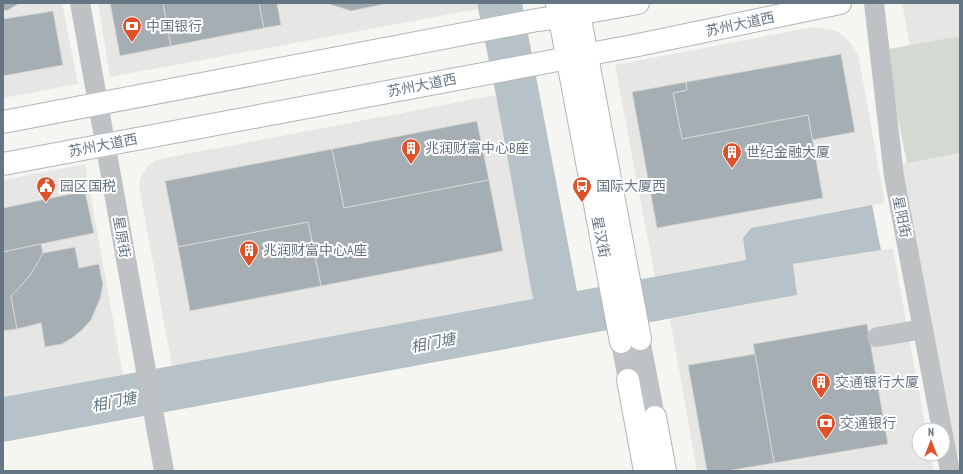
<svg xmlns="http://www.w3.org/2000/svg" width="963" height="474" viewBox="0 0 963 474" font-family="'PT Sans Narrow','Noto Sans SC',sans-serif">
  <style>
    .built { fill: #e6e7e5 }
    .green { fill: #d4dad1 }
    .water { fill: #b6c2c7 }
    .building { fill: #a5aeb3; stroke: #d6d6d4 }
    .lines { fill: none; stroke-linecap: round; stroke-linejoin: round }
    .major-casing { stroke: #b1b6b9; stroke-width: 24 }
    .minor { stroke: #bec2c5; stroke-width: 20 }
    .major { stroke: #fff; stroke-width: 22 }
    .labels { text-anchor: middle; stroke-width: 4; stroke-linejoin: round; paint-order: stroke }
    .street-label { font-size: 14px; fill: #657582; stroke: #fff }
    .poi-label { font-size: 14px; fill: #657582; stroke: #fff; text-anchor: start }
    .water-label { font-size: 15px; font-style: italic; fill: #60777f; stroke: #fff }
  </style>
  <rect width="100%" height="100%" fill="#f5f5f1"/>
  <g class="built">
    <path d="M3,3H62L78,84L3,98Z"/>
    <path d="M98,3H477L478,9L110,77Z"/>
    <path d="M902,3H960V456L951,448L892,166L907,163L884,50L910,45Z"/>
    <path d="M813,27L828,29L838,32L848,40L858,54L885,203L751,228L743,238L746,260L655,277L615,65Z"/>
    <path d="M496,95L533,299L172,366L139,186L141,176L148,166L156,160L176,156Z"/>
    <path d="M85,164L123,375L3,397V180Z"/>
    <path d="M893,249L926,430H919V454H931L934,471H697L670,319L797,295L792,264L881,250Z"/>
  </g>
  <path class="green" d="M960,36V153L907,163L884,50Z"/>
  <path class="water" d="M477,3H522L577,291L746,260L743,238L751,228L872,205L881,250L793,264L797,295L3,442V397L533,299L496,95Z"/>
  <g class="building">
    <path d="M3,3H20L8,10L3,11Z"/>
    <path d="M110,3H163L171,46L120,56Z"/>
    <path d="M163,3H259L264,28L171,46Z"/>
    <path d="M259,3H277L281,25L264,28Z"/>
    <path d="M326,3H389L351,11Z"/>
    <path d="M53,11L63,65L3,76V19Z"/>
    <path d="M841,54L855,132L812,140L808,115L682,139L673,93L687,90L686,82Z"/>
    <path d="M686,82L687,90L673,93L682,139L808,115L823,198L657,228L632,92Z"/>
    <path d="M477,121L489,180L344,208L332,149Z"/>
    <path d="M332,149L344,208L489,180L503,251L321,286L308,222L178,247L165,181Z"/>
    <path d="M85,191L94,233L3,252V208Z"/>
    <path d="M308,222L321,286L190,311L178,247Z"/>
    <path d="M41,244L43,253L38,263L31,274L19,288L11,296L17,329L3,331V252Z"/>
    <path d="M75,247L79,268L99,264L103,285L100,299L91,320L82,330L72,338L62,344L45,347L41,323L17,329L11,296L19,288L31,274L43,253Z"/>
    <path d="M867,324L888,444L774,463L753,344Z"/>
    <path d="M755,354L774,463L727,471H707L688,365Z"/>
  </g>
  <g class="lines">
    <g class="major-casing">
      <g id="major">
        <path d="M557,3L621,342"/>
        <path d="M577,3L640,339"/>
        <path d="M3,122L537,20L559,17L638,3"/>
        <path d="M3,164L638,45L840,3"/>
        <path d="M628,380L645,471"/>
        <path d="M655,417L665,471"/>
      </g>
    </g>
    <g class="minor">
      <path d="M80,3L164,471"/>
      <path d="M874,3L894,176L942,430"/>
      <path d="M877,337L923,329"/>
      <path d="M640,339L655,417"/>
      <path d="M621,342L628,380"/>
      <path d="M943,434L950,471"/>
    </g>
    <use href="#major" class="major"/>
  </g>
  <defs>
    <g id="bank-pin" transform="scale(1)"><path d="M0 17L-7.5 6A9.5 9.5 0 1 1 7.5 6Z" fill="#df5128" stroke="#fff"/><path d="M-6-4H6V4H-6ZM0-2.3a2.3 2.3 0 1 0 0 4.6a2.3 2.3 0 1 0 0-4.6Z" fill="#fff"/></g>
    <g id="building-pin" transform="scale(1)"><path d="M0 17L-7.5 6A9.5 9.5 0 1 1 7.5 6Z" fill="#df5128" stroke="#fff"/><path d="M-4-6H4V6H1V3H-1V6H-4ZM-2.5-4.3h1.7v1.8h-1.7ZM.8-4.3h1.7v1.8H.8ZM-2.5-1h1.7V.8h-1.7ZM.8-1h1.7V.8H.8Z" fill="#fff"/></g>
    <g id="civic-pin" transform="scale(1)"><path d="M0 17L-7.5 6A9.5 9.5 0 1 1 7.5 6Z" fill="#df5128" stroke="#fff"/><path d="M-.6-6.5H3V-4.5H.6V-3L4-1V1h2V6H-6V1h2V-1L-.6-3ZM-1.2 2.5V6h2.4V2.5Z" fill="#fff"/></g>
    <g id="bus-pin" transform="scale(1)"><path d="M0 17L-7.5 6A9.5 9.5 0 1 1 7.5 6Z" fill="#df5128" stroke="#fff"/><path d="M-5-6H5V4H4V6H2V4H-2V6H-4V4H-5ZM-3.5-4V0h7V-4ZM-3.5 1.2v1.5H-2V1.2ZM2 1.2v1.5H3.5V1.2Z" fill="#fff"/></g>
  </defs>
  <g fill-rule="evenodd">
    <use href="#bank-pin" x="132" y="26"/>
    <use href="#building-pin" x="411" y="148"/>
    <use href="#building-pin" x="732" y="152"/>
    <use href="#civic-pin" x="46" y="186"/>
    <use href="#bus-pin" x="582" y="186"/>
    <use href="#building-pin" x="249" y="250"/>
    <use href="#building-pin" x="821" y="382"/>
    <use href="#bank-pin" x="826" y="423"/>
  </g>
  <g class="labels">
    <g class="street-label">
      <text transform="translate(740 24) rotate(-12)" y="5">苏州大道西</text>
      <text transform="translate(422 85) rotate(-11)" y="5">苏州大道西</text>
      <text transform="translate(103 145) rotate(-11)" y="5">苏州大道西</text>
      <text transform="translate(902 217) rotate(79)" y="5">星阳街</text>
      <text transform="translate(122 237) rotate(80)" y="5">星原街</text>
      <text transform="translate(601 237) rotate(79)" y="5">星汉街</text>
    </g>
    <g class="poi-label">
      <text x="146" y="31">中国银行</text>
      <text x="425" y="153">兆润财富中心B座</text>
      <text x="746" y="157">世纪金融大厦</text>
      <text x="60" y="191">园区国税</text>
      <text x="596" y="191">国际大厦西</text>
      <text x="263" y="255">兆润财富中心A座</text>
      <text x="835" y="387">交通银行大厦</text>
      <text x="840" y="428">交通银行</text>
    </g>
    <g class="water-label">
      <text transform="translate(433 343) rotate(-11)" y="5">相门塘</text>
      <text transform="translate(114 402) rotate(-11)" y="5">相门塘</text>
    </g>
  </g>
  <rect width="963" height="474" fill="none" stroke="#657582" stroke-width="8"/>
  <g transform="translate(931 442)"><circle r="19" fill="#ffffff" stroke="#c1c8cd"/>
  <path d="M0-3L7 15L0 10L-7 15Z" fill="#df5128"/>
  <text y="-6" font-size="11" font-weight="bold" text-anchor="middle" fill="#657582">N</text>
  </g>
</svg>
